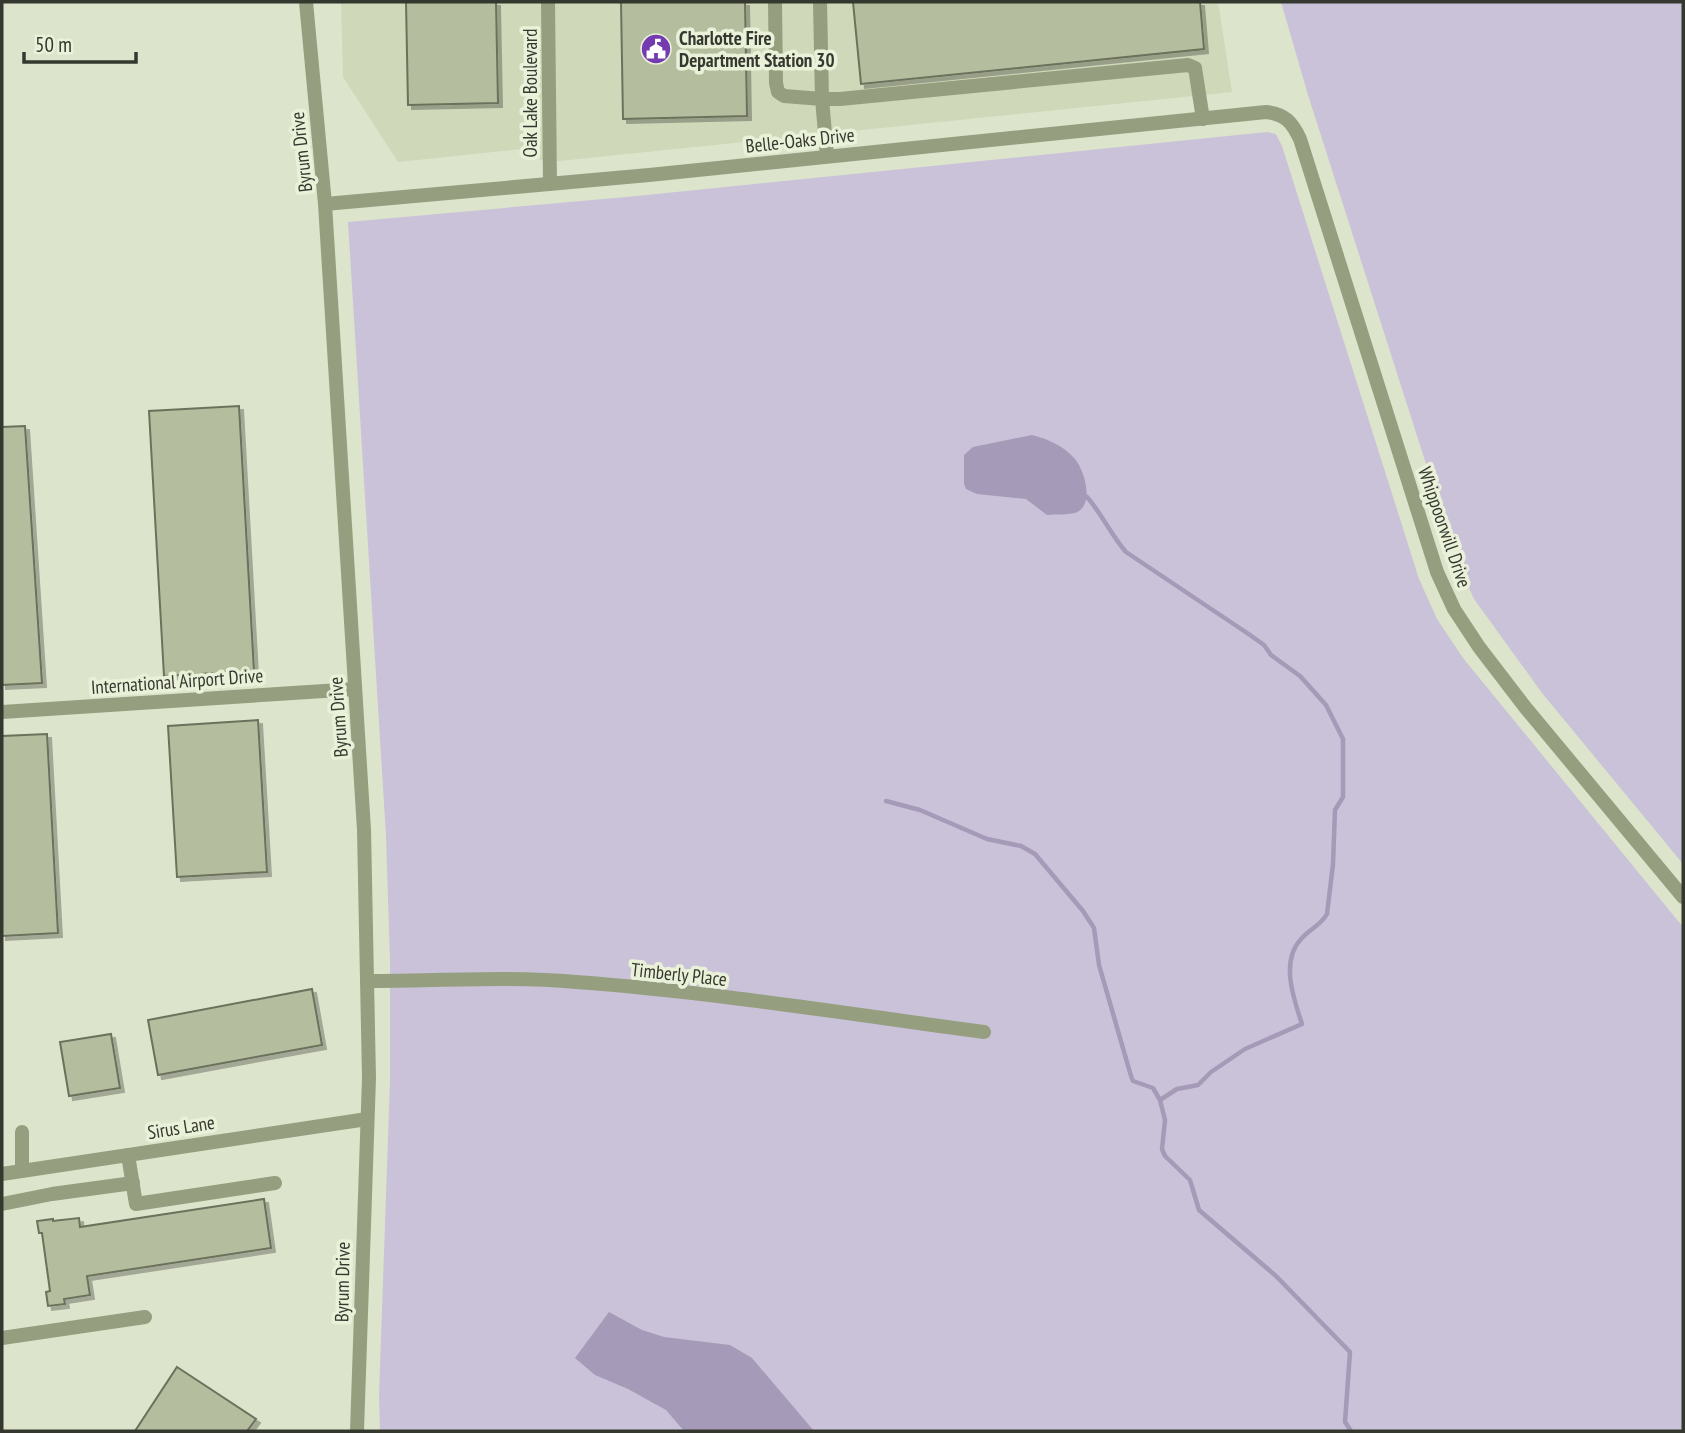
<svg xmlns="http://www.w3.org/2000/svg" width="1685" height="1433" viewBox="0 0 1685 1433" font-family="'PT Sans Narrow',sans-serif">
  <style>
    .built { fill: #cfd8b9 }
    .green { fill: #cac2d9 }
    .water { fill: #a59ab7 }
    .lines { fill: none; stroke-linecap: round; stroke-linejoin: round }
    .stream { stroke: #a59ab7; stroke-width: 4.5 }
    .building { fill: #b4bd9e; stroke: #6b725c; stroke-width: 2; filter: url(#shadow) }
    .minor { stroke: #959f7f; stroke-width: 14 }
    .labels { text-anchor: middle; stroke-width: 7; stroke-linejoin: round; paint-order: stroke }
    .poi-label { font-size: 19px; font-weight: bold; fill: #35382f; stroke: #eaf1d9; text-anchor: start }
    .street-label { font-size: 19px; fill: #35382f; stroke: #eaf1d9 }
  </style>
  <defs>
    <filter id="shadow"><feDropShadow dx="4" dy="4" stdDeviation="0" flood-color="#0004"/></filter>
  </defs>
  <rect width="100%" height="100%" fill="#dde4cc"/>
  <path class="built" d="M341,2H1218L1232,92L559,161L540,160V147L398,162L343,77Z"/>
  <g class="green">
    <path d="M1281,2H1683V864L1542,693L1474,599L1458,564L1308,95Z"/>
    <path d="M1267,132L1276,134L1282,146L1419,579L1437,619L1463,658L1683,927V1431H380L379,1396L390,1080V960L386,836L348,222L637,196Z"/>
  </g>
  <g class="water">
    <path d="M1032,435C1048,439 1064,446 1075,459C1085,471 1095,506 1075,513C1066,515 1055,514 1047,515L1026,499L977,494L966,489L964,484V455L973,447Z"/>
    <path d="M609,1312L642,1330L664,1337L730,1345L752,1358L814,1431H684L666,1410L628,1389L595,1375L575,1358Z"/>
  </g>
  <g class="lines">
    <g class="stream">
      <path d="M1087,497C1102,514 1111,535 1126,552L1250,635L1264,645L1271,655L1300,676L1326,705L1343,739V797L1335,810L1333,864L1327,914C1321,925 1310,929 1302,938C1280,960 1293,997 1302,1024L1245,1049L1211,1072L1198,1085L1177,1089L1160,1100"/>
      <path d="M886,801L920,810L987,839L1021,846L1035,854L1083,911L1094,928L1099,965L1131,1076L1133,1081L1153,1088L1160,1100L1165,1120L1162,1149L1165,1156L1190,1180L1199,1210L1276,1276L1350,1352L1345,1422L1351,1431"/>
    </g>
  </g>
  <g class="building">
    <path d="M406,2H496L498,103L408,105Z"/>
    <path d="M621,2H745L747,116L623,119Z"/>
    <path d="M853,2H1200L1204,49L861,84Z"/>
    <path d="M239,406L254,671L164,676L149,411Z"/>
    <path d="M25,426L42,683L2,685V427Z"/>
    <path d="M258,720L267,872L177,877L168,726Z"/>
    <path d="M47,734L58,933L2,936V736Z"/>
    <path d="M312,989L322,1045L158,1075L148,1020Z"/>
    <path d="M111,1034L120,1088L69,1096L60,1042Z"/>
    <path d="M264,1199L271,1248L87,1276L90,1295L64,1299L65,1304L48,1306L46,1292L50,1291L42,1233H39L37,1221L53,1219V1221L79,1218L80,1227Z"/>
    <path d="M177,1367L256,1419L247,1431H135Z"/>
  </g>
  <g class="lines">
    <g class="minor">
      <path d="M306,2L325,204L364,830L369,1078L357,1431"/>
      <path d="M548,2L550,184"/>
      <path d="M775,2L776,83L778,92L784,96L822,99L827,156"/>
      <path d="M820,2L822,99H840L1188,65L1195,68L1203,119"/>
      <path d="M325,204L649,175L1266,112C1285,114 1292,122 1300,139L1437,572L1454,609L1479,647L1525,707L1683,897"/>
      <path d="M2,712L355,689"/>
      <path d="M368,981C438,981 507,976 576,982C713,992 849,1014 984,1032"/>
      <path d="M128,1155L136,1204L275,1183"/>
      <path d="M22,1171V1132"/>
      <path d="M2,1174L367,1119"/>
      <path d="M2,1204L52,1194L133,1183"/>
      <path d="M2,1338L145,1317"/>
    </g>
  </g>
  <defs>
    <g id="civic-disc" transform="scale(1.575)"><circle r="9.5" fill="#743bb1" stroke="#eaf1d9"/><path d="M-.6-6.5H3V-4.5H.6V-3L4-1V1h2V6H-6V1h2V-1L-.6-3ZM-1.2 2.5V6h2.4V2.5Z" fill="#fff"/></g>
  </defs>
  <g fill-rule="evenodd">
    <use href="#civic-disc" x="656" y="49"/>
  </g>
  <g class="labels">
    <g class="poi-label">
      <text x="679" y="45">Charlotte Fire<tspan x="679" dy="22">Department Station 30</tspan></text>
    </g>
    <g class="street-label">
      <text transform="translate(530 93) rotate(-90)" y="7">Oak Lake Boulevard</text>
      <text transform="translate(800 140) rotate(-6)" y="7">Belle-Oaks Drive</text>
      <text transform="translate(301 152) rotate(-96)" y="7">Byrum Drive</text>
      <text transform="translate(1445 527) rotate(71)" y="7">Whippoorwill Drive</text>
      <text transform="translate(177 681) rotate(-4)" y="7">International Airport Drive</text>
      <text transform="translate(338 717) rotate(-94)" y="7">Byrum Drive</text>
      <text transform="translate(679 974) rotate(6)" y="7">Timberly Place</text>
      <text transform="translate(181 1127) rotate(-9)" y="7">Sirus Lane</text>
      <text transform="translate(342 1282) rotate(-89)" y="7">Byrum Drive</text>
    </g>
  </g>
  <rect width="1685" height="1433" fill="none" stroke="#35382f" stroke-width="7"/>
  <path d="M24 52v10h112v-10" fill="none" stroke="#35382f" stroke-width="3.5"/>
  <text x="35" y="52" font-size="21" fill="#35382f" stroke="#eaf1d9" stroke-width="5" paint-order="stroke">50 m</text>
</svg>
